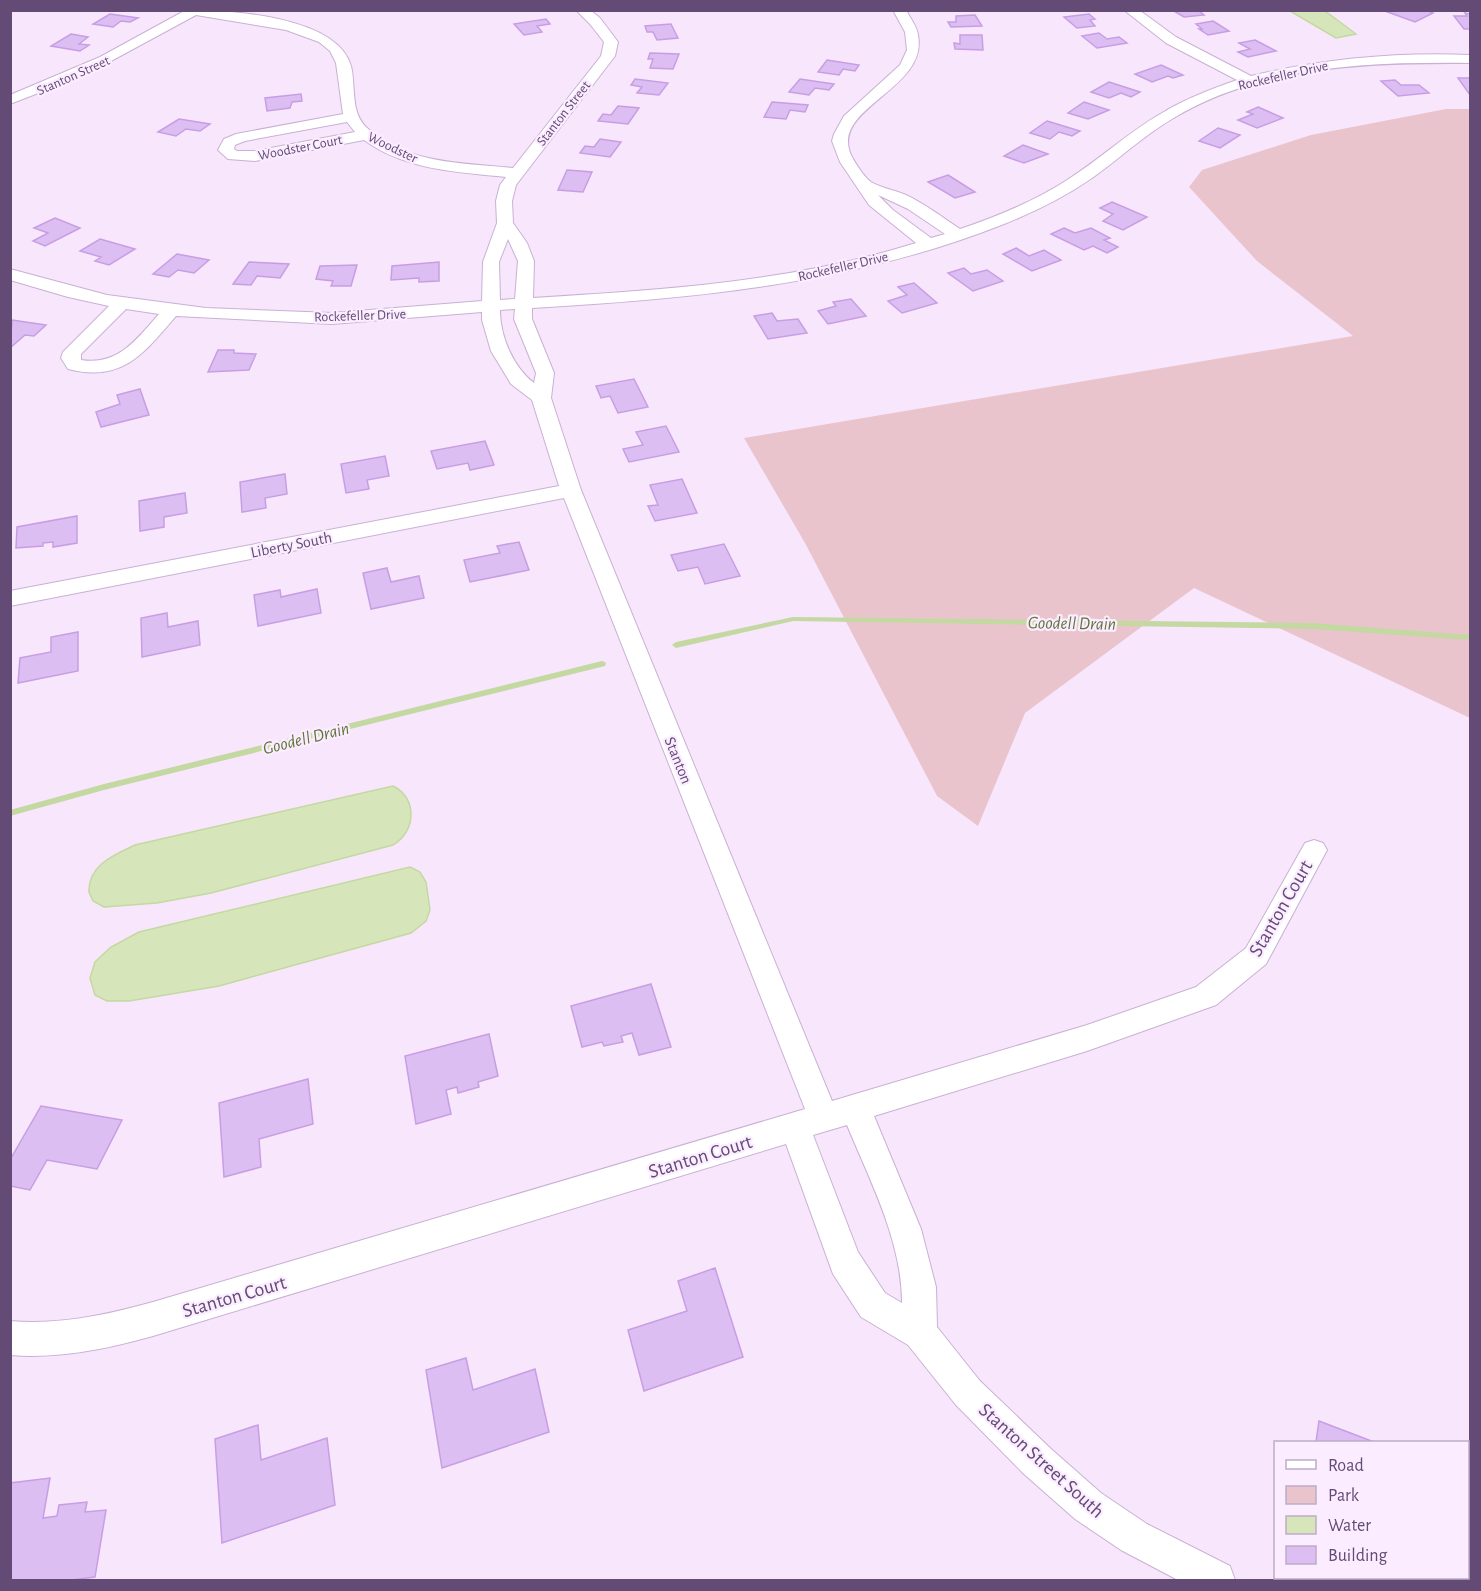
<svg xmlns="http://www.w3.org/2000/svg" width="1481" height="1591" viewBox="0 0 1481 1591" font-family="'Alegreya Sans',sans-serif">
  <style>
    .green { fill: #eac4cc }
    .water { fill: #d7e6ba; stroke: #c4d8a1; stroke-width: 1.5 }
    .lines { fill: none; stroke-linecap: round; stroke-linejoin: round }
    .stream { fill: #c4d8a1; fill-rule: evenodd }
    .building { fill: #ddbef2; stroke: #c79ee4; stroke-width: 1.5 }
    .minor-casing { stroke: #c8b1d3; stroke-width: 2 }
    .minor { fill: #fff; fill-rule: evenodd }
    .labels { text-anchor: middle; stroke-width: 4.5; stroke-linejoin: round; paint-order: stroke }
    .far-street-label { font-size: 14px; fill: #634b76; stroke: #fbedff }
    .street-label { font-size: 16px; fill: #634b76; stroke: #fbedff }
    .water-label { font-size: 18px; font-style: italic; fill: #5f743b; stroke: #fbedff }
    .near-street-label { font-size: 20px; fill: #634b76; stroke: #fbedff }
  </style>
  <rect width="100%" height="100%" fill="#f8e6fc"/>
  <path class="green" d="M1446,109H1470V718L1194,588L1025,713L978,826L937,796L805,543L744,438L1353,336L1257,261L1189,187L1202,170L1311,135Z"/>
  <g class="water">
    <path d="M1290,11H1325L1356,34L1336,38Z"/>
    <path d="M393,786C418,798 416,832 393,845L211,893L157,903L104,907L93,901L89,892C88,865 114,855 135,845Z"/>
    <path d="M410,867L420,872L426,882L430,910L426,921L411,933L219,986L129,1001H107L95,995L90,978L95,962L111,947L139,932Z"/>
  </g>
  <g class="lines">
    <g class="stream">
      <path d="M793,617L1313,623L1470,635V640L1313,629L793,621L676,648L672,645L676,642Z"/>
      <path d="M602,661L605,662L606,664L605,666L104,790L10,816V810L104,784Z"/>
    </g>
  </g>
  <g class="building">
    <path d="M1172,10H1198L1204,15L1184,17Z"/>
    <path d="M1382,10H1426L1433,13L1415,22Z"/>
    <path d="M1465,13L1470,14V29H1464L1454,16H1467Z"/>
    <path d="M110,14L138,18L130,22L121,21L113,27L93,24Z"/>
    <path d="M1089,14L1095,19L1090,20L1095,26L1077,28L1064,17Z"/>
    <path d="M975,15L982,26L951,27L948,22H956V16Z"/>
    <path d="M546,19L550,24L537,26L542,32L524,35L514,24Z"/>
    <path d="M1213,21L1229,31L1208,35L1199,29H1202L1196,24Z"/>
    <path d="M671,24L678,38L657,40L653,32H647L645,26Z"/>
    <path d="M1099,33L1107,39L1119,37L1127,43L1097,48L1082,36Z"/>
    <path d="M71,34L88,37L79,44L89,45L80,51L51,46Z"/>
    <path d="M960,35H982L983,50L955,49L954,43L960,44Z"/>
    <path d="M1255,40L1276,51L1248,57L1238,52L1250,49L1239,43Z"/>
    <path d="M650,53L679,54L673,69L650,68L653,59H648Z"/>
    <path d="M827,60L859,65L855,71L843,69L839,75L818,72Z"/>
    <path d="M1161,65L1183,75L1173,78L1168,76L1152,82L1135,74Z"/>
    <path d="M1458,78H1470V95Z"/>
    <path d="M635,79L668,83L659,95L637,93L642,87L631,85Z"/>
    <path d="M800,79L834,84L829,90L815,88L809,95L789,92Z"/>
    <path d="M1395,80L1401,85H1419L1429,93L1398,96L1381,81Z"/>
    <path d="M1109,82L1140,92L1131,97L1121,93L1109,98L1091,92Z"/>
    <path d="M301,94L302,101L292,102L290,108L267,111L265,98Z"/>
    <path d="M772,102L808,105L805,112L790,110L786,119L764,117Z"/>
    <path d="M1084,102L1109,110L1088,119L1068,113Z"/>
    <path d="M618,106L639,108L628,124L598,121L603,114L611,115Z"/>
    <path d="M1258,107L1283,118L1257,128L1238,120L1253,114L1247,112Z"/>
    <path d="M179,119L210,124L200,131L186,129L176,136L158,132Z"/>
    <path d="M1047,121L1080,131L1072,136L1059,132L1050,139L1030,133Z"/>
    <path d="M1218,128L1240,135L1220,148L1199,141Z"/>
    <path d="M600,139L621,142L610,157L580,153L585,146L594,147Z"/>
    <path d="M1023,145L1048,154L1024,163L1004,156Z"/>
    <path d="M567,170L592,172L583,192L558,190Z"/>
    <path d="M948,175L975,192L955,198L928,182Z"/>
    <path d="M1112,202L1147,217L1123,230L1103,221L1113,214L1100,208Z"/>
    <path d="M55,218L80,228L45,246L33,241L48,233L34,228Z"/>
    <path d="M1064,228L1075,233L1091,228L1110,238L1104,240L1118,247L1107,253L1093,246L1084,250L1051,234Z"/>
    <path d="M100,239L135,249L109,265L95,261L101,257L80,251Z"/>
    <path d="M1016,248L1029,256L1044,250L1061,260L1032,271L1003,254Z"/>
    <path d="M177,254L209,260L194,273L178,270L169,277L153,274Z"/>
    <path d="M249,262L289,264L280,278L257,276L251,285L233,284Z"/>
    <path d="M439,262V281L419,282V278L391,280L392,266Z"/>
    <path d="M357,265L351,286H331L333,281L316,279L320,266Z"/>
    <path d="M964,268L971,274L987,270L1003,281L973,291L948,273Z"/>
    <path d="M914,283L937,303L902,313L888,301L907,295L898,287Z"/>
    <path d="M851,299L866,316L828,324L818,311L836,306L833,302Z"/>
    <path d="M772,313L777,321L798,319L807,333L768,339L754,316Z"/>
    <path d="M12,320L46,325L34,336L25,335L10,348Z"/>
    <path d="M218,350H234V353L256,354L249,370L208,372Z"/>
    <path d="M634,379L648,407L618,413L610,396L601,398L596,386Z"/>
    <path d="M140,389L149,415L101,427L96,412L120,404L117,395Z"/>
    <path d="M666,426L679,452L629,462L623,449L643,445L636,432Z"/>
    <path d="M485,441L494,465L470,470L468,463L437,469L431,451Z"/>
    <path d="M385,456L389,476L367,480L369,489L346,493L341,464Z"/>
    <path d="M285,474L287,494L265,498L266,508L242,512L240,482Z"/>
    <path d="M682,479L697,513L655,521L648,506L658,505L650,485Z"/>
    <path d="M185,493L187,513L164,517V527L140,531L139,501Z"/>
    <path d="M77,516V543L53,547V542L43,543V546L16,548L17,527Z"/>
    <path d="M519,542L529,570L470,582L464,560L500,553L497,546Z"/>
    <path d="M724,544L740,576L705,584L698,567L678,571L671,555Z"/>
    <path d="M387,568L391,582L419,576L424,598L371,609L363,573Z"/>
    <path d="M317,589L321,613L258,626L254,595L280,590L281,597Z"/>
    <path d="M167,613L168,627L198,621L200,645L142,657L141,618Z"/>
    <path d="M78,632V671L18,683L20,658L51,652V637Z"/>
    <path d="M651,984L671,1047L639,1055L632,1033L621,1036L623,1042L604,1046L602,1042L582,1047L571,1006Z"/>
    <path d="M489,1034L498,1076L478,1082L479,1087L458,1093L457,1087L446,1090L451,1114L416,1124L405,1056Z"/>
    <path d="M308,1079L313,1124L259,1139L261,1167L224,1177L219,1103Z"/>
    <path d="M41,1106L122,1120L97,1169L47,1160L30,1190L10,1186V1160Z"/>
    <path d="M715,1268L743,1357L644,1391L628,1330L687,1311L678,1281Z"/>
    <path d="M466,1358L473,1390L535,1369L549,1432L442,1468L426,1370Z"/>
    <path d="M1319,1421L1374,1442H1316Z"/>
    <path d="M258,1425L261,1460L327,1438L335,1505L222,1543L215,1439Z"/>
    <path d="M50,1478L43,1518L57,1516L59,1505L87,1502L85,1512L106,1510L95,1577L71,1580H10V1483Z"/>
  </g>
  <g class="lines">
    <g class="minor-casing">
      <path id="minor" d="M186,10C229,10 337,16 351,66C356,86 350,111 366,127C404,164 464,163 513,168L601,56L604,42L590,24L576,10H590L600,18L618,42L615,56L516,185L512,201L513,223L527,243L534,261L533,298C661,290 793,282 916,243L869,205L840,162L832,141L834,134L844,116L900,65L907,50L905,32L893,10H906C910,18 917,26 918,35C929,90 827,108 852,157C856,164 864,177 871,182C881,188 895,190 906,195C925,204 942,217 960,229C996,217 1032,202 1064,182C1098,161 1127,133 1162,113C1185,99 1211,89 1237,80L1166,43L1124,10H1139L1176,37L1251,76C1323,59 1396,52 1470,55V63C1369,62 1261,65 1172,119C1143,136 1119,159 1092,178C1065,197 1034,212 1004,224C854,284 692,299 532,308V319L554,373L551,398L581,490L832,1101L1087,1025L1196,987L1246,948L1305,843L1314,840L1323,843L1327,850L1266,964L1216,1005L1087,1051L874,1116L921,1229L936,1287L937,1327L980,1381L1050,1448L1101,1493L1147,1524L1230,1566L1235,1580H1178L1121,1550L1075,1519L1024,1474L956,1405L908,1345L861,1317L833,1274L786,1144L153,1336C106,1349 60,1359 10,1355V1321C60,1325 106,1315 153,1302L805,1109L564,498L10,606V591L559,486L532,400L511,384L491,351L482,320V312L332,324L176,316C144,353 123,383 68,369L61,358L63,352L109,306L68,297L10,280V269L107,295L206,308L332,313L482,301L483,262L497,223L496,201L500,185L506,177C457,172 405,170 364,140L255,161L228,159L218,150L224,139L236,134L343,114L336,63L330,51L319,42L286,30L196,15L87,74L10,104V95L100,57ZM347,122L355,132L255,151H237L234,149L235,145L245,141ZM878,195L908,209L945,234L931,238L893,210ZM508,239L518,261L515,299L500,300L499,262ZM126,309L159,314C137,339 118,366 81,360V354ZM515,309L514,319L536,373L534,383C513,367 500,336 500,310ZM847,1125C870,1181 902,1241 902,1303L885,1293L858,1252L813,1135Z"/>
    </g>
    <use href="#minor" class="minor"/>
  </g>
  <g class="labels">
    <g class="far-street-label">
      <text transform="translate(73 75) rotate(-24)" y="5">Stanton Street</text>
      <text transform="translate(1283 75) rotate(-13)" y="5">Rockefeller Drive</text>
      <text transform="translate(563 113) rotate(-52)" y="5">Stanton Street</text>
      <text transform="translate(300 147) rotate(-11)" y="5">Woodster Court</text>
      <text transform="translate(393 147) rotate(26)" y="5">Woodster</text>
      <text transform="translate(843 266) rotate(-13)" y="5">Rockefeller Drive</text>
      <text transform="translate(360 315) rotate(-2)" y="5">Rockefeller Drive</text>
    </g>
    <g class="street-label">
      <text transform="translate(291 544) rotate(-11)" y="6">Liberty South</text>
      <text transform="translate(679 760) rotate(68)" y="6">Stanton</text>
    </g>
    <g class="water-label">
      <text transform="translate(1072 623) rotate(1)" y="6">Goodell Drain</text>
      <text transform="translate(306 738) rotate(-14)" y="6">Goodell Drain</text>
    </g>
    <g class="near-street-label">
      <text transform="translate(1280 908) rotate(-60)" y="7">Stanton Court</text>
      <text transform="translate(700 1156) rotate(-17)" y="7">Stanton Court</text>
      <text transform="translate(234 1296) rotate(-16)" y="7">Stanton Court</text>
      <text transform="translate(1042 1460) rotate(42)" y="7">Stanton Street South</text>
    </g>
  </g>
  <rect width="1481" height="1591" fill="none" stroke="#634b76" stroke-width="24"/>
  <rect x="1274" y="1441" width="195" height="138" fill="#fbedff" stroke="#beacc8" stroke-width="1.5"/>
  <rect x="1286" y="1460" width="30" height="9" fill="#ffffff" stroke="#beacc8" stroke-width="1.5"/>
  <text x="1328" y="1471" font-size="18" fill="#634b76">Road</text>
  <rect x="1286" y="1486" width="30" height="18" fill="#eac4cc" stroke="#beacc8" stroke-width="1.5"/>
  <text x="1328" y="1501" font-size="18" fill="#634b76">Park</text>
  <rect x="1286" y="1516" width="30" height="18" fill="#d7e6ba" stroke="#beacc8" stroke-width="1.5"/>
  <text x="1328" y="1531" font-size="18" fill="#634b76">Water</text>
  <rect x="1286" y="1546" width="30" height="18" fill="#ddbef2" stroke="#beacc8" stroke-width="1.5"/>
  <text x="1328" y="1561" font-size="18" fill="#634b76">Building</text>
</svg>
